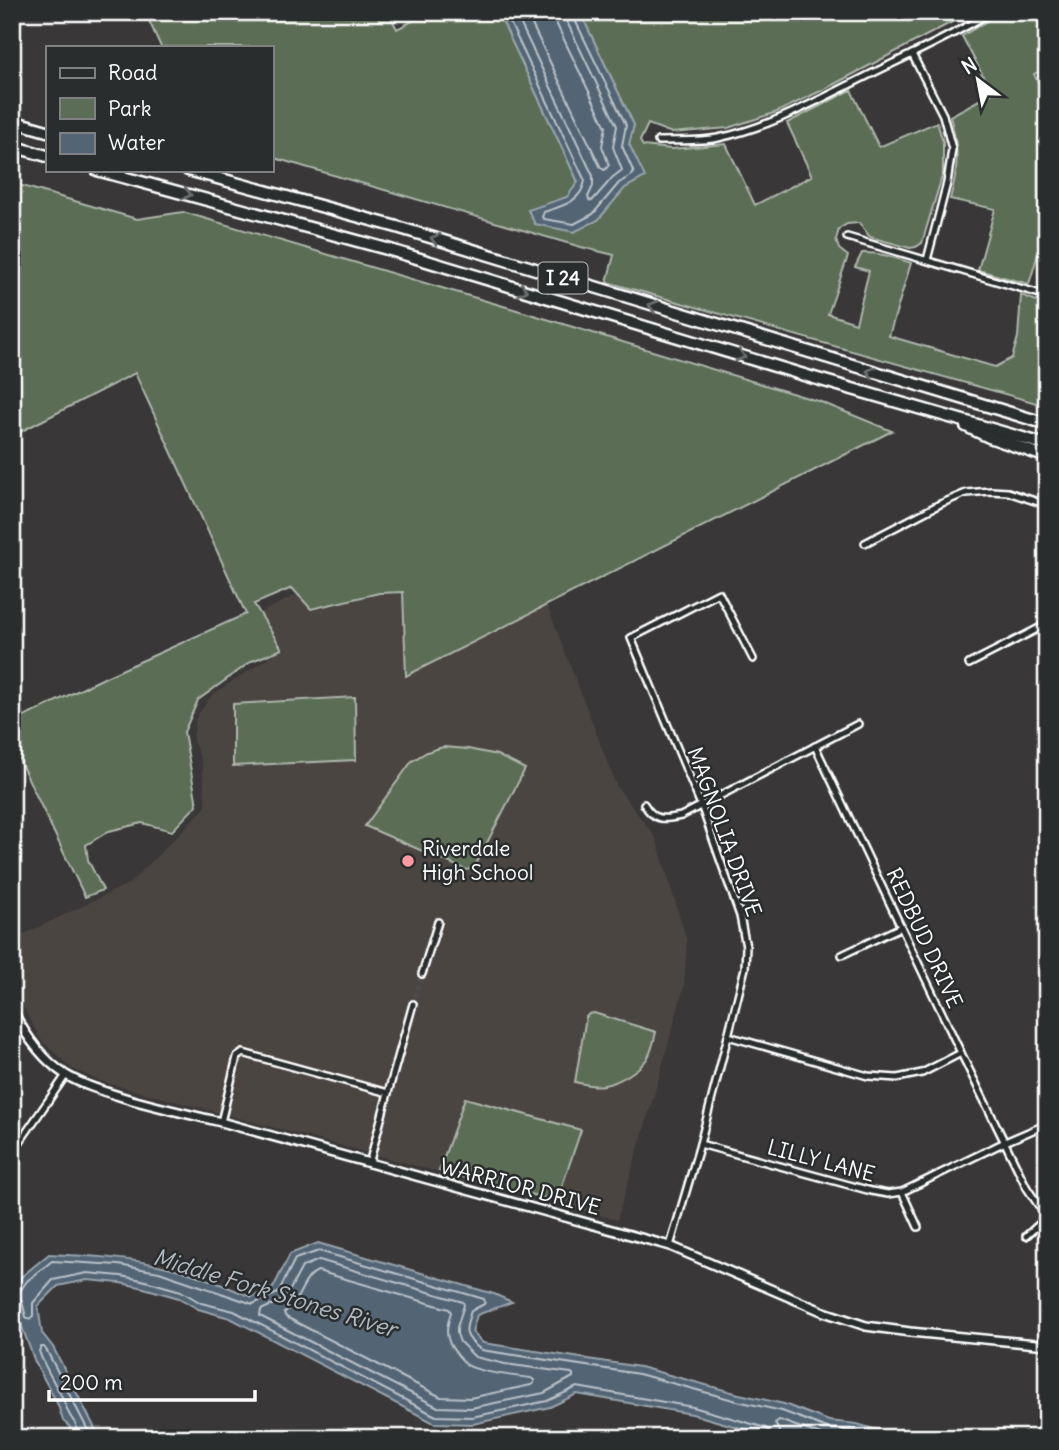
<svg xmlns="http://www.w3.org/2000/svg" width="1059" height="1450" viewBox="0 0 1059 1450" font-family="Delius,sans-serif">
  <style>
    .built { fill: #4b4443 }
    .green { fill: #5b6d57; stroke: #adb6ab; stroke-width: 2 }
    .water { fill: #536575; stroke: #98a3ac; stroke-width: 2 }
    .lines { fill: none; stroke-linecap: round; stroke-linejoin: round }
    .shore { stroke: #bac1c8; stroke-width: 2 }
    .minor-tunnel { stroke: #4d4b4c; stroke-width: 5; stroke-dasharray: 5 2.5; stroke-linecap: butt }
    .minor-casing { stroke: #fff; stroke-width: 10 }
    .tertiary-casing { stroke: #fff; stroke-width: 12 }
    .motorway-casing { stroke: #fff; stroke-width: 15 }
    .minor { stroke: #2a2d2e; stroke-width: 5 }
    .tertiary { stroke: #2a2d2e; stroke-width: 7 }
    .motorway { stroke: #2a2d2e; stroke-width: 10 }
    .oneway { stroke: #6a6c6d }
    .poi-dot { fill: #ff9aa2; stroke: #2a2d2e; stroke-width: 2.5 }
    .labels { text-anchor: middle; stroke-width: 5; stroke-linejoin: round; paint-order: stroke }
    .shield { fill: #2a2d2e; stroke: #bfc0c0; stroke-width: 2 }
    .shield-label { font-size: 19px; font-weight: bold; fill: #fff }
    .street-label { font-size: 21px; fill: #fff; stroke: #2a2d2e }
    .poi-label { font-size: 21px; fill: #fff; stroke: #2a2d2e; text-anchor: start }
    .water-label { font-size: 23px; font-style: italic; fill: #b2bac1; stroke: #2a2d2e }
  </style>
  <rect width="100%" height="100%" fill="#393738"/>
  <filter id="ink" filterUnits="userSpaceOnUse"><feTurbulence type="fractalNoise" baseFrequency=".0143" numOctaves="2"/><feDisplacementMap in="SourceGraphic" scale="14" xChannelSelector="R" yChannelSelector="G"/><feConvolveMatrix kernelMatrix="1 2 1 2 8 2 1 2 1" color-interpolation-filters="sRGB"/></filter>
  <g filter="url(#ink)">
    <path class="built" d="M503,491L617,787L656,838L687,941L684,987L653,1099L617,1220L100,1081L71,1068L40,1039L12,985V940L130,883L206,807L202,763L193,740L196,717L212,695L274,654L254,616Z"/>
    <g class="green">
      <path d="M145,12H388L397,29L430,12H498L578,182L568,197L528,211L598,220L625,187L634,158L629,144L634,125L580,12H971L825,89L777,112L728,128L672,133L648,124L640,141L643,146L672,149L726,144L755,205L812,176L787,123L851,90L879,147L937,122L943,142V173L922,243L916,247L910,248L870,237L859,223L847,224L839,229L836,240L839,249L848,256L828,314L856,323L869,271L855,267L862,253C879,252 895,258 911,263L889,336L995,367L1012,358L1018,337L1021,295L1037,301L1047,311V406L607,282L614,255L581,247L271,157V47H161Z"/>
      <path d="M1002,12H1047V68L1034,74L1047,102V234H1044L1029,284L978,270L995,209L950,199C959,166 959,149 950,116L992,93L962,36Z"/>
      <path d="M12,183L137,219L183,212L517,310L821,402L892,431L406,676L403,592L379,593L311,609L292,588L254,604L282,649L252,661L198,700L184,732L197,805L172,831L142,823L109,831L86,845L88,860L103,890L85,897L12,745V698L24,717L108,676L246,614L135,373L12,436Z"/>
      <path d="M355,697L356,760L233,766V704Z"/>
      <path d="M443,747L468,749L497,755L525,769L474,868L466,870L365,826L412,761L427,752Z"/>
      <path d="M594,1013L656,1032C654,1041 652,1051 647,1059C638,1071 618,1083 604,1085C595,1087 584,1084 575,1082L586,1017L589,1014Z"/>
      <path d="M465,1098L581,1130L557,1201L439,1171Z"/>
    </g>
    <g class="water">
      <path d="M498,12H580L634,125L629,144L645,177L625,188L598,220L574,232L535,224L528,210L567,197L578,182Z"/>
      <path d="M318,1243L494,1294L512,1302L477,1315L472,1332L483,1343L640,1367L739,1394L784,1404L829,1421L857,1424L905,1438H775L692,1414L577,1394L550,1407L473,1424L434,1423L230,1318L198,1309L179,1298L140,1287L120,1283L87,1280L58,1286L38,1306L42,1333L53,1347L100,1438H70V1427L63,1421L58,1405L35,1362L18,1316L13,1290L21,1277L49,1254C85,1256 122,1257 158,1265C190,1271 222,1285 252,1297L273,1288L290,1254Z"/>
    </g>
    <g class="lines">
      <g class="shore">
        <path d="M505,12L585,181C581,202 562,206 544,212L542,217L544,219L574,224L593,214L619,183L632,175L634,173L622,146L626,125L574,18V12"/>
        <path d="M515,12L593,176V186L588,197L589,200L592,201L613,177L622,170L613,147L617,126L567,22L565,12"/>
        <path d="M526,12L601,168L605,170L609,165L602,146L606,127L557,25L554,12"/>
        <path d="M319,1260L463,1302L464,1305L457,1327V1334L460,1342L475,1357L505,1364L571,1373L573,1374V1377L544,1393L471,1408L438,1407L260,1316L261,1310L285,1299L302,1267Z"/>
        <path d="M318,1271L449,1309L451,1312C446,1328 444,1339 456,1353C459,1357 463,1361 467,1365C480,1373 515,1376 531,1378L534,1380V1383L531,1385L470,1398L441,1397L286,1317L284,1313C302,1300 301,1278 318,1271Z"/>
        <path d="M77,1438L76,1424C67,1414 68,1410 63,1399C55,1383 44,1367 39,1351L41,1347H44L47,1351L92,1438"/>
        <path d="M771,1438L770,1432L766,1428L693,1407L577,1387L547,1401L472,1417L436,1416L234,1311L201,1303L181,1291L142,1280L121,1276L87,1273L53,1280L33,1303V1316L29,1319L26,1317L22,1301L18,1294L27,1281L52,1261L118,1265L159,1272L253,1304L278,1293L295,1259L319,1251L484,1299L485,1302L484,1304L471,1311C464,1331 463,1336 481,1350L639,1374L737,1401L782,1411L827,1428L856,1431L879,1438"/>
        <path d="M780,1438L779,1431L775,1423L779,1420L824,1436L836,1438"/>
      </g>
      <path class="minor-tunnel" d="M413,1004L422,974"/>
      <g class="minor-casing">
        <g id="minor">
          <path d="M912,54L943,115L952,149L947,183L927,260"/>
          <path d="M658,141C677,140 699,142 718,138C772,127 822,98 871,74C911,54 953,36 991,12"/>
          <path d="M847,237L1047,296"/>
          <path d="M865,543L940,504L966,493L991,491L1008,492L1047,505"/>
          <path d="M969,664L1047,624"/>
          <path d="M815,746L961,1053L1027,1188L1047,1218"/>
          <path d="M644,804C654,821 663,820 681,816L858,724"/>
          <path d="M842,955L901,927"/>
          <path d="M422,974L438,922"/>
          <path d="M728,1036L868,1076L897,1078L922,1073L961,1053"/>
          <path d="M221,1122L237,1057L243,1053L388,1093"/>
          <path d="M700,1144L871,1191L888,1194L902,1192L1005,1142L1047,1124"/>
          <path d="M12,1153L66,1075"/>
          <path d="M369,1164L388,1093L413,1004"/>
          <path d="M902,1192L918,1227"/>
          <path d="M1026,1236L1046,1218"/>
          <path d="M670,1246L700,1144L728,1036L745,968L746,947L740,916L701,805L631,638L719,593L753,659"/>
        </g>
      </g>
      <g class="tertiary-casing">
        <path id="tertiary" d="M12,1009C25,1035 41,1059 66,1075C86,1087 110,1093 132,1100C161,1108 191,1115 221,1122L670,1246L824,1312L866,1326L910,1332L1047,1345"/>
      </g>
      <g class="motorway-casing">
        <g id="motorway">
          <path d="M12,121L47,131"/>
          <path d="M12,146L47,156"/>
          <path d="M97,170L387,249L814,378L1047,445"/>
          <path d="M188,170L397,227L1047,424"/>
          <path d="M966,426L989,437L1047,457"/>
        </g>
      </g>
      <use href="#minor" class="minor"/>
      <use href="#tertiary" class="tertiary"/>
      <use href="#motorway" class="motorway"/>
    </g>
    <defs><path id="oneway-chevron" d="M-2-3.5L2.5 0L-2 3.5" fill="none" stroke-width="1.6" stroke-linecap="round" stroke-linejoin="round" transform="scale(1.75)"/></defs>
    <g class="oneway">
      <use href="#oneway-chevron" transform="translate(187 194) rotate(15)"/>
      <use href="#oneway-chevron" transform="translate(435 239) rotate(-163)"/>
      <use href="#oneway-chevron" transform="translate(523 290) rotate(17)"/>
      <use href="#oneway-chevron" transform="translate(653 306) rotate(-163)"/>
      <use href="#oneway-chevron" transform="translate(741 356) rotate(17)"/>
      <use href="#oneway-chevron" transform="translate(871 372) rotate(-163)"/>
    </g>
  </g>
  <circle class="poi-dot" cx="408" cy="861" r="7"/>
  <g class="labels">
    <rect class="shield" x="538.5" y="262.5" width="49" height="31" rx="5"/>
    <g class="shield-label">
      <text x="563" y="285">I 24</text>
    </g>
    <g class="street-label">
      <text transform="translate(724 832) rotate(70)" y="7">MAGNOLIA DRIVE</text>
      <text transform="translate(924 938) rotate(65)" y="7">REDBUD DRIVE</text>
      <text transform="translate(821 1161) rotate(15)" y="7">LILLY LANE</text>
      <text transform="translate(520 1187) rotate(15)" y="7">WARRIOR DRIVE</text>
    </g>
    <g class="poi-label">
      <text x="422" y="856">Riverdale<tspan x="422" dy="24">High School</tspan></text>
    </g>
    <g class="water-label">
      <text transform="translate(275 1293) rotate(17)" y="8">Middle Fork Stones River</text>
    </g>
  </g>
  <rect width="1059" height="1450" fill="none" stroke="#2a2d2e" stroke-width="42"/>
  <rect x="21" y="21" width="1017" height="1408" fill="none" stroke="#fff" stroke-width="2.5" filter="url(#ink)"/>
  <rect x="46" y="46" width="228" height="126" fill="#2a2d2e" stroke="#7f8182" stroke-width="2"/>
  <rect x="60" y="68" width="35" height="10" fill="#2a2d2e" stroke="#7f8182" stroke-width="2"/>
  <text x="108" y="80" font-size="21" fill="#ffffff">Road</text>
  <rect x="60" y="98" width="35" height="21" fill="#5b6d57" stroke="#7f8182" stroke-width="2"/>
  <text x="108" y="116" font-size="21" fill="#ffffff">Park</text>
  <rect x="60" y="133" width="35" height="21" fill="#536575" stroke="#7f8182" stroke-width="2"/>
  <text x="108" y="150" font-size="21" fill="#ffffff">Water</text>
  <g transform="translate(978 80) rotate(328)" stroke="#2a2d2e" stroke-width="5" paint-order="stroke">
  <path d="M0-5L12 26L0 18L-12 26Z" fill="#ffffff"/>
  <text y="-10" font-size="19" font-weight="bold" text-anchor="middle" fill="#ffffff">N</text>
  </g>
  <path d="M49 1390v10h206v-10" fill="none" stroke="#ffffff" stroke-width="3.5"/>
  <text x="60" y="1390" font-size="21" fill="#ffffff" stroke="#2a2d2e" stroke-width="5" paint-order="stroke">200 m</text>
</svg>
